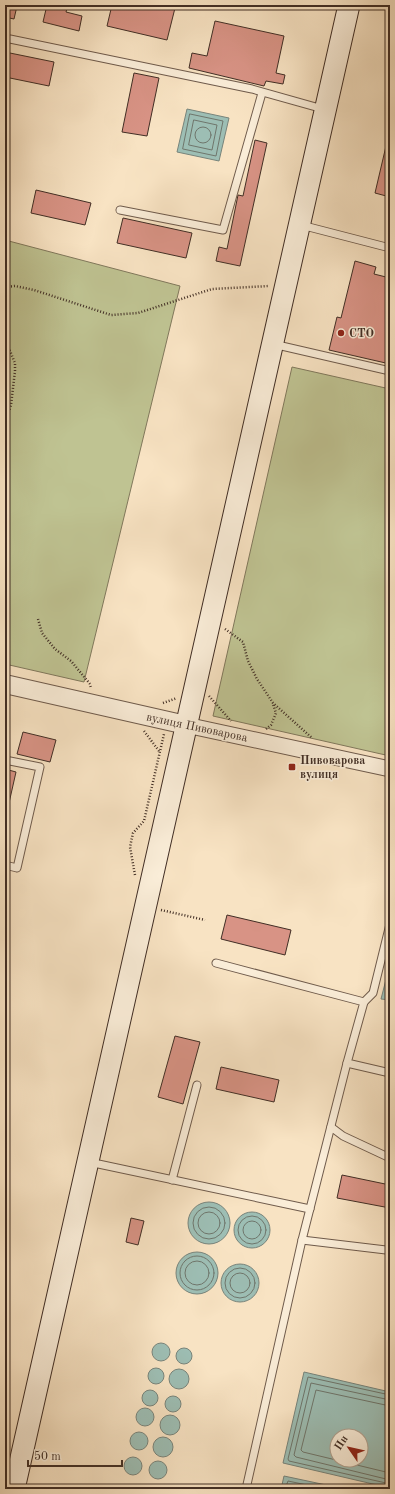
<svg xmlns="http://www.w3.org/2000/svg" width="395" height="1494" viewBox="0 0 395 1494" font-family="'Old Standard TT',serif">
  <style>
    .green { fill: #bfc392; stroke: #80785c }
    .water { fill: #9dbeb4; stroke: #78847b; fill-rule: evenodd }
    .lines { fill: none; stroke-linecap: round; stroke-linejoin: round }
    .shore { stroke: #6f766c; stroke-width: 1 }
    .building { fill: #d89385; stroke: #412e25 }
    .service-casing { stroke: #6f5b4c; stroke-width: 9 }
    .minor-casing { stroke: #6f5b4c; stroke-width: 17 }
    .tertiary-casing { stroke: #6f5b4c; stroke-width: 20 }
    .secondary-casing { stroke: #412e25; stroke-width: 23 }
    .path { stroke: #412e25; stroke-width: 2.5; stroke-dasharray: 1 2; stroke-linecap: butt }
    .service { stroke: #faedd8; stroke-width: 7 }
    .minor { stroke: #faedd8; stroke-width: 15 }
    .tertiary { stroke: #faedd8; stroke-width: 18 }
    .secondary { stroke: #faedd8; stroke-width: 21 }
    .poi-dot { fill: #8f2418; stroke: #faedd8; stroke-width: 1.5 }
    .labels { text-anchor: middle; stroke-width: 3; stroke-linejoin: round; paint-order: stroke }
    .poi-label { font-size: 12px; font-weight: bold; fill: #412e25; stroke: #faedd8; text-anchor: start }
    .street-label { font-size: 12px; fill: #412e25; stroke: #faedd8 }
  </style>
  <rect width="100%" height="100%" fill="#f8e3c3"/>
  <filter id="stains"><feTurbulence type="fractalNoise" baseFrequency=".005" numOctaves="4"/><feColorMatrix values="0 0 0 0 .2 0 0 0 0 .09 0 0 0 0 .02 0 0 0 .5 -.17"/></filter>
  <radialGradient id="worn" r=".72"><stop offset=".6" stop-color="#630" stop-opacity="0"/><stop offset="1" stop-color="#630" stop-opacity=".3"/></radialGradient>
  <g class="green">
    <path d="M5,240L180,286L84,682L5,664Z"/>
    <path d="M292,367L390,389V756L213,716Z"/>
  </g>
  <g class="water">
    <path d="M187,109L229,118L219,161L177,152Z"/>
    <path d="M390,964V1000L381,999Z"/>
    <circle cx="209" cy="1223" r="21"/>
    <circle cx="252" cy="1230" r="18"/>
    <circle cx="197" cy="1273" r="21"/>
    <circle cx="240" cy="1283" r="19"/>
    <circle cx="161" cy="1352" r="9"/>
    <circle cx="184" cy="1356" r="8"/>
    <circle cx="156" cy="1376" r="8"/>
    <circle cx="179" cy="1379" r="10"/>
    <path d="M304,1372L390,1392V1488L283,1463ZM337,1436H361V1460H337Z"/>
    <circle cx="150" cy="1398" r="8"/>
    <circle cx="173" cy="1404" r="8"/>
    <circle cx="145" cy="1417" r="9"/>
    <circle cx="170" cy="1425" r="10"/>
    <circle cx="139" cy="1441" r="9"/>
    <circle cx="163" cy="1447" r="10"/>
    <circle cx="133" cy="1466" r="9"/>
    <circle cx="158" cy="1470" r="9"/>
    <path d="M284,1476L345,1489H281Z"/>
  </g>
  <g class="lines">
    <g class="shore">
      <path d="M190,114L223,121L216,156L183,149Z"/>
      <path d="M194,120L217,125L212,150L189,145Z"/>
      <circle cx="203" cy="135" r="8"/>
      <circle cx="209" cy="1223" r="16"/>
      <circle cx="209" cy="1223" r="11"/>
      <circle cx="252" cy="1230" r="14"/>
      <circle cx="252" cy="1230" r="9"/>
      <circle cx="197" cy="1273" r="17"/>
      <circle cx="197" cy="1273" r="12"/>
      <circle cx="240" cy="1283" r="15"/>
      <circle cx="240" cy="1283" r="10"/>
      <path d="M390,1400L311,1383L294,1455L296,1457L390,1480"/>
      <path d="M390,1406L316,1390L301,1450L303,1452L390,1473"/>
      <path d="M285,1489L288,1481L326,1489"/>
      <path d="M390,1489L386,1483L289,1461L288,1459L308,1377L390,1395"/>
    </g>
  </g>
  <g class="building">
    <path d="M5,5L17,6L14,19L5,17Z"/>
    <path d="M47,5H68L66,12L82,16L79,31L43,22Z"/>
    <path d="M112,5H160L175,8L167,40L107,26Z"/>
    <path d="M215,21L284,36L276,73L285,75L283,84L266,81L264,86L189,68L192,53L207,56Z"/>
    <path d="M5,52L54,62L49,86L5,77Z"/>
    <path d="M134,73L159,78L147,136L122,132Z"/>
    <path d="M255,140L267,143L240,266L216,261L219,247L227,249L238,195L243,196Z"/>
    <path d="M386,146H390V197L375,193Z"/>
    <path d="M36,190L91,203L85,225L31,213Z"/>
    <path d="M123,218L192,233L186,258L117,243Z"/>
    <path d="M355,261L376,267L374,274L390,278V364L329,350L337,317L341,318Z"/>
    <path d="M23,732L56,740L50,762L17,754Z"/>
    <path d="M5,769L16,772L9,803H5Z"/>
    <path d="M227,915L291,930L285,955L221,939Z"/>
    <path d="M175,1036L200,1042L183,1104L158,1097Z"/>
    <path d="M221,1067L279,1080L274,1102L216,1089Z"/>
    <path d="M342,1175L390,1185V1208L337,1198Z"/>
    <path d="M131,1218L144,1221L138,1245L126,1242Z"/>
  </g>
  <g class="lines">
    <g class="service-casing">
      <g id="service">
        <path d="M10,39L252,89L323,109"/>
        <path d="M120,210L223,230L262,93"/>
        <path d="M301,225L390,248"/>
        <path d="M273,344L390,371"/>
        <path d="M5,760L40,767L17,868L5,865"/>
        <path d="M216,963L364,1002L347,1063L390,1073"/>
        <path d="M364,1002L373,993L390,924"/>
        <path d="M331,1127L343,1136L390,1158"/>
        <path d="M89,1162L310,1209"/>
        <path d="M172,1180L197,1085"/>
        <path d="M302,1240L386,1250L390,1248"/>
        <path d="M246,1489L302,1240L347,1063"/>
      </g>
    </g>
    <g class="minor-casing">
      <path id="minor" d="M186,725L390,769"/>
    </g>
    <g class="tertiary-casing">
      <path id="tertiary" d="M5,684L186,725"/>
    </g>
    <g class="secondary-casing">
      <path id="secondary" d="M14,1489L349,5"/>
    </g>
    <g class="path">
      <path d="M5,287L15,286L34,290L111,315L138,313L212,289L269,286"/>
      <path d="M5,339L15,363V371L11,405L6,420L8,453L5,468"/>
      <path d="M38,619L42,633L55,649L71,661L90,684L91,688"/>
      <path d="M225,629L243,642L248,661L257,679L273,703L312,738"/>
      <path d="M209,696L231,721"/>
      <path d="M163,703L177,698"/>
      <path d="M266,729L271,725L276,713L273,704"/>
      <path d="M144,731L159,751"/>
      <path d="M135,875L130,847L133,833L144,821L164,734"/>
      <path d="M161,910L205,920"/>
    </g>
    <use href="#service" class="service"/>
    <use href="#minor" class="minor"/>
    <use href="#tertiary" class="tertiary"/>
    <use href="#secondary" class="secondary"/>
  </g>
  <g class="poi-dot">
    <circle cx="341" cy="333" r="4"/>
    <rect x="288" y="763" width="8" height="8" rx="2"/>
  </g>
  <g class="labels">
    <g class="poi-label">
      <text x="349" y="337">СТО</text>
      <text x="300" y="764">Пивоварова<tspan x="300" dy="14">вулиця</tspan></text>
    </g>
    <g class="street-label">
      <text transform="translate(197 727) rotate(12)" y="4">вулиця Пивоварова</text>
    </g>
  </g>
  <rect width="395" height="1494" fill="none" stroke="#f8e3c3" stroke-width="20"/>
  <rect x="6" y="6" width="383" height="1482" fill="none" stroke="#412e25" stroke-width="2"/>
  <rect x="10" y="10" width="375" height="1474" fill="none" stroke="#412e25"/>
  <g transform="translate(349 1448) rotate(304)"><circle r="19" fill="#faedd8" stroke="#b0a190"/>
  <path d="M0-3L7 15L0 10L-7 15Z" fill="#8f2418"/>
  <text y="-6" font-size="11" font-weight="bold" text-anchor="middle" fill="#412e25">Пн</text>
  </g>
  <path d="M28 1460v6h94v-6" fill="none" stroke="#412e25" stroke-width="2"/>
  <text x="34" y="1460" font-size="12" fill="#412e25" stroke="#faedd8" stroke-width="3" paint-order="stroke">50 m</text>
  <rect width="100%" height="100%" filter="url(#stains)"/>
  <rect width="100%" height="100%" fill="url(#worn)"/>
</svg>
